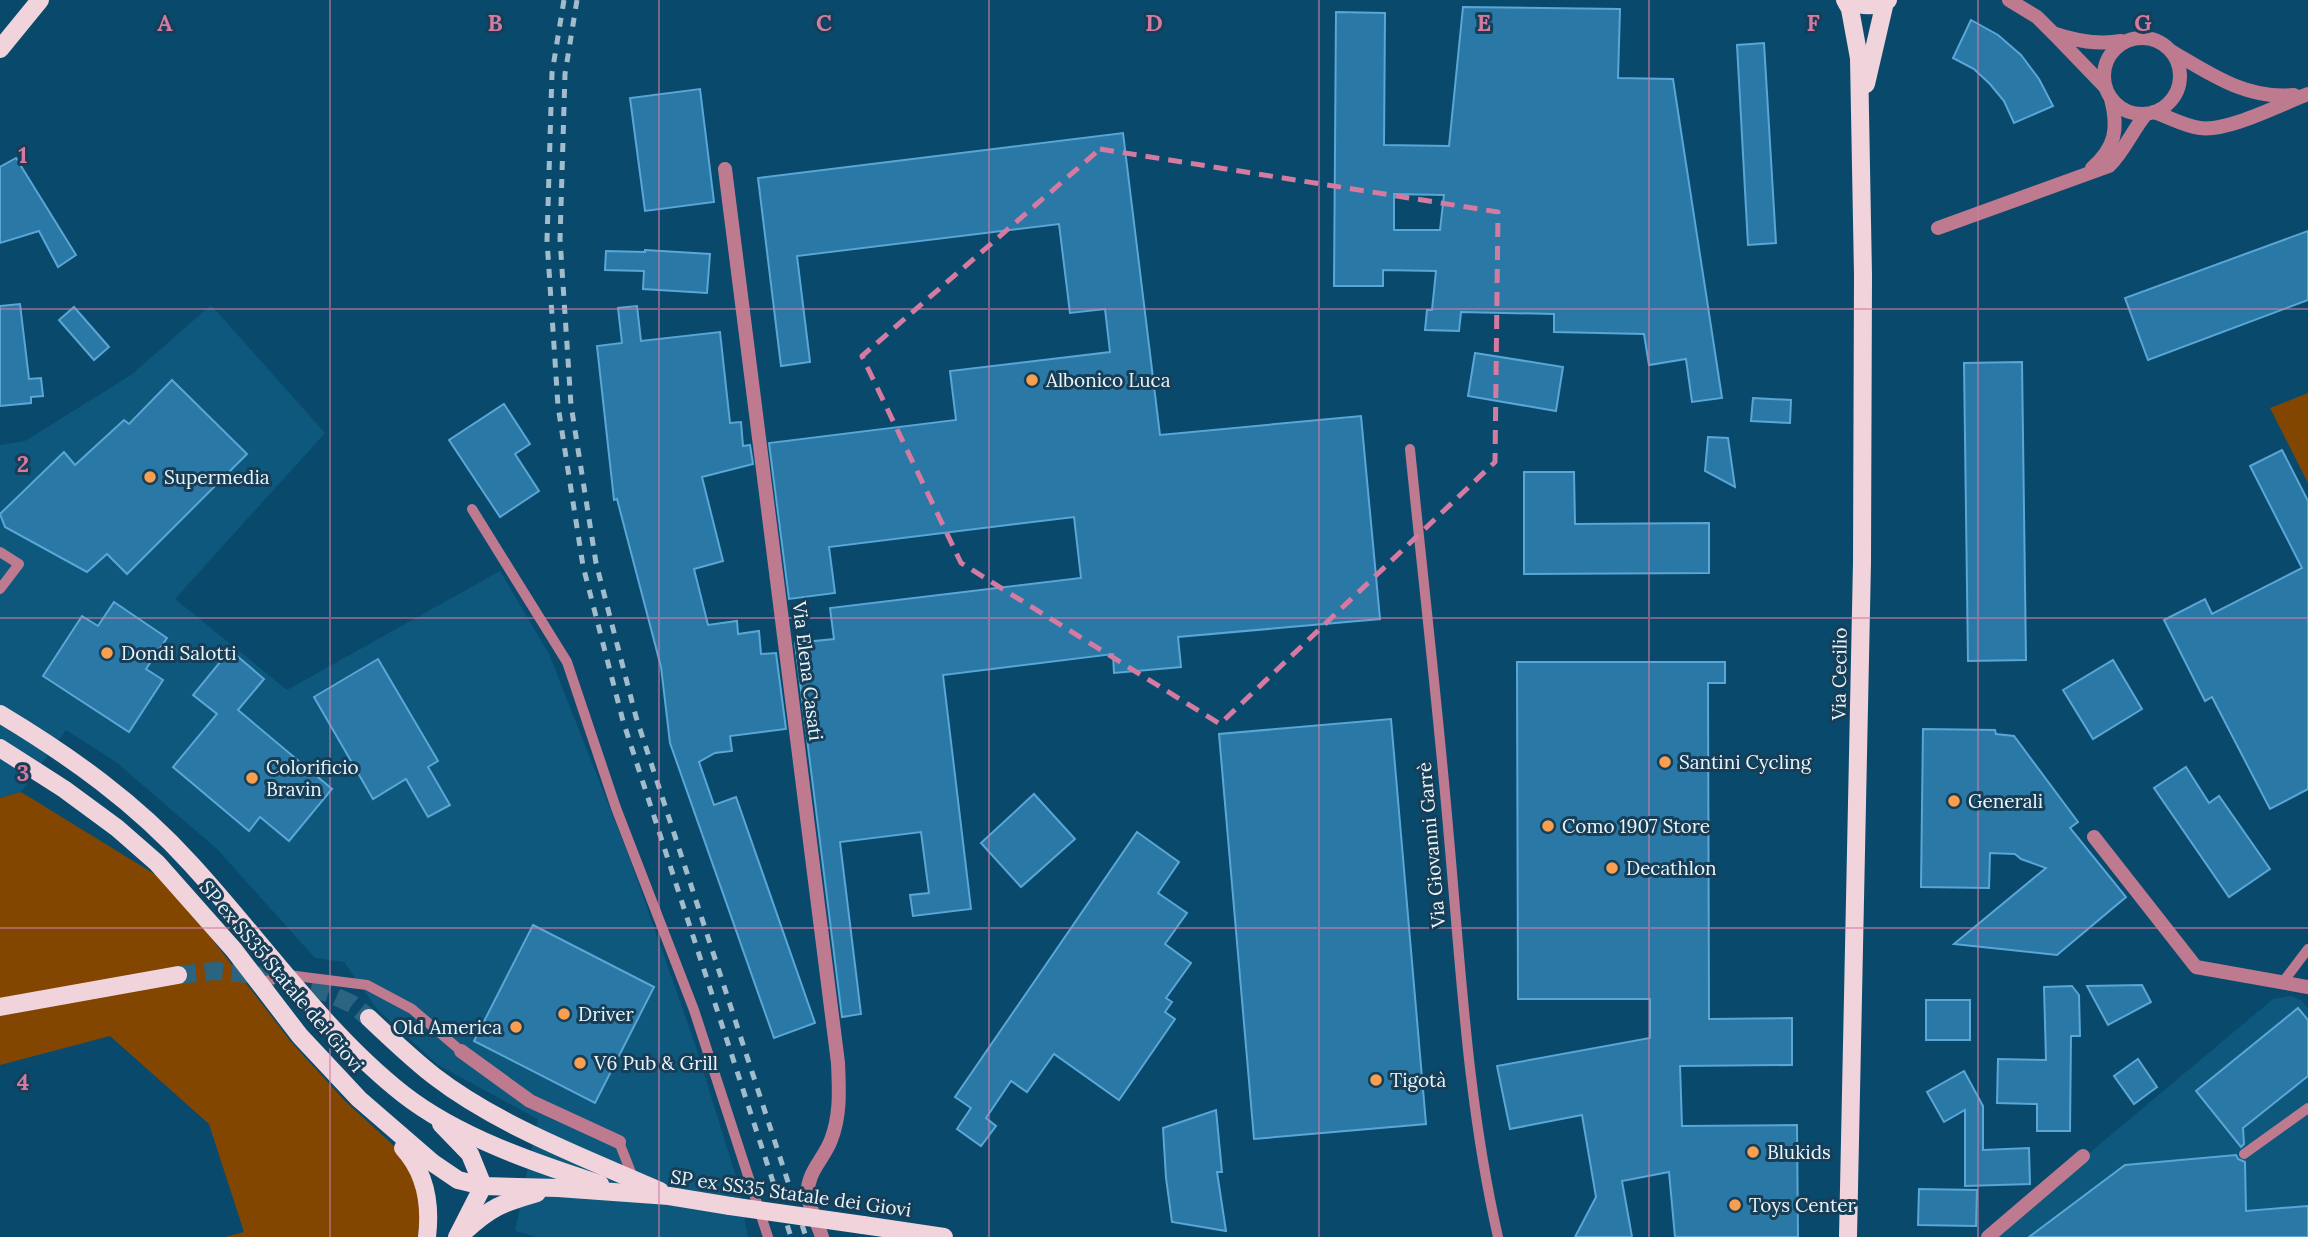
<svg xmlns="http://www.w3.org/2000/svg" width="2308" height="1237" viewBox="0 0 2308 1237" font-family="Lora,serif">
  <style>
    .built { fill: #0d587c }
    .green { fill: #834600 }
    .building { fill: #2978a6; stroke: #5aa6d6; stroke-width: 2; fill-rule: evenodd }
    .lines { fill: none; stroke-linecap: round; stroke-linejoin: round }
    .primary-tunnel { stroke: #2b6481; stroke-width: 18; stroke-dasharray: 18 9; stroke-linecap: butt }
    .service { stroke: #be7a8f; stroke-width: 10 }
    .pedestrian { stroke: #be7a8f; stroke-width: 14 }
    .minor { stroke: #be7a8f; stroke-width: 14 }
    .primary { stroke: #f0d3db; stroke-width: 18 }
    .rail { stroke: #a2bccb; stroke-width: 5; stroke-dasharray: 9 9; stroke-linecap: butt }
    .primary-bridge { stroke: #f0d3db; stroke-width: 18 }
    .marked { fill: none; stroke: #d57ba2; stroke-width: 5; stroke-dasharray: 14 9; stroke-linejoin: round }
    .grid { fill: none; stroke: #d57ba2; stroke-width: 2; stroke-opacity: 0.55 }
    .poi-dot { fill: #fa9f4f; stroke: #163e57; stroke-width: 2.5 }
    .labels { text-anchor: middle; stroke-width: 6; stroke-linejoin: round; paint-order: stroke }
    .poi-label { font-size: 19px; fill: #edf4f9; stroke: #163e57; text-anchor: start }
    .street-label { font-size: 19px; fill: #edf4f9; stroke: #163e57 }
    .grid-label { font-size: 23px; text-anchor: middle; font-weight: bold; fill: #d57ba2; stroke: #163e57; stroke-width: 6; stroke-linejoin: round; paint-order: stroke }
  </style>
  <rect width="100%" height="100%" fill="#094a6c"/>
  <g class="built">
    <path d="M211,305L325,433L175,599L287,690L500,571L549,654L628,854L693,1038L738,1183L748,1237H536L515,1231L538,1119L438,1065L377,1009L344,962L315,958L217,849L116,762L66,730L21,792L0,798V445L25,441L131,375Z"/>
    <path d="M2291,996L2301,1000L2308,1008V1237H1989L2273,999Z"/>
  </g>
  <g class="green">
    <path d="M2308,393V483L2270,408Z"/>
    <path d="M21,792L169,883L292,1043L345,1101L404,1155L418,1186L420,1214L418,1237H226L244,1232L209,1124L110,1036L0,1065V798Z"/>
  </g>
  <g class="building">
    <path d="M1463,7L1620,9L1618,78L1673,79L1722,398L1692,402L1686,359L1649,365L1644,334L1554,332V314L1461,312L1459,331L1425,330L1427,310H1432L1436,271L1383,270V286H1334L1336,12L1385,13L1384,145L1449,146ZM1394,194L1444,195L1440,230H1394Z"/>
    <path d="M1971,20L1998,35L2021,55L2039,79L2053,106L2014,123L2004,101L1990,84L1974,69L1953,58Z"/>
    <path d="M1764,43L1776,243L1748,245L1737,45Z"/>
    <path d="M700,89L714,202L645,211L630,98Z"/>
    <path d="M1123,133L1160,435L1361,416L1380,619L1178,637L1181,667L1114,673L1113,654L943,675L971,909L913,916L910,895L929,893L921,832L840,842L861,1014L842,1017L795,643L834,639L830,608L1081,578L1074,517L829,547L835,593L789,599L769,443L956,420L950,371L1110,352L1105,309L1070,313L1059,224L797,256L810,362L781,366L758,178Z"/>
    <path d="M16,158L76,255L58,267L39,231L0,243V167Z"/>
    <path d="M2308,231V300L2148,360L2125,298Z"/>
    <path d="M645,250L710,254L707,293L643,289L644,271L605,270L606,251L645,252Z"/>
    <path d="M20,304L29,379L41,378L43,396L31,397V403L0,406V306Z"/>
    <path d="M637,306L641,341L720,332L730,423L741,422L743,446L750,445L753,464L702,477L723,561L694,569L708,625L737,621L738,634L759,631L761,654L776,653L786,729L730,736L732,751L715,753L699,762L714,805L736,797L815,1023L774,1038L670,743L661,667L617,499L614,500L597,346L622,343L618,308Z"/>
    <path d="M74,307L109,347L94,360L59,320Z"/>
    <path d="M1475,353L1563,367L1556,411L1468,396Z"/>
    <path d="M2022,362L2026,660L1968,661L1964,363Z"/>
    <path d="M172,380L247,454L127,574L107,554L87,572L5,527L0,514L64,452L75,465L124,420L129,424Z"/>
    <path d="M1753,398L1791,400L1790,423L1751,421Z"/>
    <path d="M504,404L530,444L515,454L539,491L500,517L449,440Z"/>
    <path d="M1708,437L1728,438L1735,487L1705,471Z"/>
    <path d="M2282,450L2308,501V789L2270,809L2212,697L2205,701L2164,620L2205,599L2212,614L2302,568L2250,466Z"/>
    <path d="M1524,472H1574L1575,524L1709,523V573L1524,574Z"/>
    <path d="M114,602L167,638L146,669L163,680L129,732L43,676L82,616L98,626Z"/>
    <path d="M230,650L264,679L238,710L332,789L289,841L260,817L249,831L173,767L217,714L193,695Z"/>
    <path d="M378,659L438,761L428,767L450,805L428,817L406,779L373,799L314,697Z"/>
    <path d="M2113,660L2142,709L2093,739L2063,690Z"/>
    <path d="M1517,662H1725V683H1708L1709,1019L1792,1018V1065L1680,1066L1682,1126L1797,1125L1798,1237H1675L1669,1172L1622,1181L1632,1237H1575L1596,1197L1582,1115L1510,1129L1497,1066L1650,1038V999H1518Z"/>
    <path d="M1391,719L1426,1124L1254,1139L1219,734Z"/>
    <path d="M1923,729L1995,730L1996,734L2014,736L2078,822L2070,828L2126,897L2057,955L1954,944L2046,868L2021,859L2015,854L1990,853L1989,888L1921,887Z"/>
    <path d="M2186,767L2209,803L2219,796L2270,869L2229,897L2154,788Z"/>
    <path d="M1034,794L1075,839L1021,887L981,843Z"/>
    <path d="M1137,832L1179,862L1158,893L1187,913L1165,944L1191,963L1166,998L1172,1002L1165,1012L1175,1019L1119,1100L1054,1054L1027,1092L1011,1081L986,1118L996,1126L981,1146L957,1129L971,1108L955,1097Z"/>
    <path d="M533,925L654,987L595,1103L474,1041Z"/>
    <path d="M2142,985L2151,1002L2108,1025L2087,986Z"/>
    <path d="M2072,986L2079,995L2080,1036H2071L2070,1131H2037V1104L1997,1103L1998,1059L2046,1060L2044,987Z"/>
    <rect x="1926" y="1000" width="44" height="40"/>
    <path d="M2298,1008L2308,1020V1076L2243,1128L2244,1144L2241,1147L2196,1091Z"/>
    <path d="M2138,1059L2157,1087L2134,1104L2114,1076Z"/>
    <path d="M1964,1071L1983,1106V1150L2029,1148L2030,1184L1965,1186V1110L1944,1122L1927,1092Z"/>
    <path d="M1216,1110L1222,1172H1217L1226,1231L1172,1222L1166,1178L1163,1128Z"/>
    <path d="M2236,1155L2238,1159L2245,1162L2246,1211L2308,1206V1237H2029L2125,1165Z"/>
    <path d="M1919,1189L1977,1190L1976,1226L1918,1225Z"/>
  </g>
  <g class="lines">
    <path class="primary-tunnel" d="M178,975L215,971L260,975L328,993L352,1004L369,1018"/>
    <g class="service">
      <path d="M1410,449C1423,579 1438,708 1449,838C1461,972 1468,1106 1498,1237"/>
      <path d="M472,509L567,662L616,808L694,1010L768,1237"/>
      <path d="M0,552L19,564L0,589"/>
      <path d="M2283,982L2308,949"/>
      <path d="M259,983L288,975L367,985L412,1009L461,1051"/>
      <path d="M619,1142L634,1180"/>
      <path d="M2244,1154L2308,1108"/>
    </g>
    <path class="pedestrian" d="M461,1051L530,1101L619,1142"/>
    <g class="minor">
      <path d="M2009,0L2037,17L2053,33"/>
      <circle cx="2142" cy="76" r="38"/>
      <path d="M2171,51C2210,74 2247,100 2294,95"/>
      <path d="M2105,87L2053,33C2076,41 2097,45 2121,41"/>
      <path d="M2154,112C2169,117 2184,126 2200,128C2228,132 2281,104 2308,94"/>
      <path d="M2092,168C2115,148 2119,129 2111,99"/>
      <path d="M725,169L838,1063C839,1089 841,1114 831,1140C824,1159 806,1173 808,1195C809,1208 818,1224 822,1237"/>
      <path d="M1938,228L2109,166C2125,150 2132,131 2146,114"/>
      <path d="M2094,837L2196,967L2308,987"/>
      <path d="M1988,1237L2083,1156"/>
    </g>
    <g class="primary">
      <path d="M1845,0L1850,9L1859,58L1863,275L1862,562L1848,1237"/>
      <path d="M1849,0C1862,7 1875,7 1888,0"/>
      <path d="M0,49L40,0"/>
      <path d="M1866,84L1885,2"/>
      <path d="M0,714C70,756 136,803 191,864C260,939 323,1031 403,1094C458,1137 535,1163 600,1184"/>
      <path d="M0,748L64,789L117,828L157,863L234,950L300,1036L359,1099L433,1163L458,1180L483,1186L558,1188L669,1196L730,1206"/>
      <path d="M0,1007L178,975"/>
      <path d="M369,1018C390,1038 411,1058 434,1076C499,1126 585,1158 660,1191"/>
      <path d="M441,1124L470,1154L483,1186L457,1237"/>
      <path d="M403,1148C426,1173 431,1204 427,1237"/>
      <path d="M863,1225L944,1237"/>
      <path d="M464,1232C491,1207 502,1203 537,1193"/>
    </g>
    <g class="rail">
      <path d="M564,0L552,73L547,240L558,406L583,566L623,721L791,1237"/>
      <path d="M577,0L565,74L560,239L571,405L596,563L636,717L806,1237"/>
    </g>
    <path class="primary-bridge" d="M730,1206L863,1225"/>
  </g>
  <path class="marked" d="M1100,149L1498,212L1495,462L1220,724L961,563L862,356Z"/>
  <path class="grid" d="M330,0V1237M659,0V1237M989,0V1237M1319,0V1237M1649,0V1237M1978,0V1237M0,309H2308M0,618H2308M0,928H2308"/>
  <g class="poi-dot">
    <circle cx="1032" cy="380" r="7"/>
    <circle cx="150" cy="477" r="7"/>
    <circle cx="107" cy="653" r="7"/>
    <circle cx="1665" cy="762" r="7"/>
    <circle cx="252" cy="778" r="7"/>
    <circle cx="1954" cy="801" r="7"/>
    <circle cx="1548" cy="826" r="7"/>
    <circle cx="1612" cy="868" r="7"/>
    <circle cx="564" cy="1014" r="7"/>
    <circle cx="516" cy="1027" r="7"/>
    <circle cx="580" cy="1063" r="7"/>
    <circle cx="1376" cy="1080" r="7"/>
    <circle cx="1753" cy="1152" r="7"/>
    <circle cx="1735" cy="1205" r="7"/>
  </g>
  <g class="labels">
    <g class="poi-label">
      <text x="1046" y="387">Albonico Luca</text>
      <text x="164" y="484">Supermedia</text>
      <text x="121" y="660">Dondi Salotti</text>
      <text x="1679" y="769">Santini Cycling</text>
      <text x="266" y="774">Colorificio<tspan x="266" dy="22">Bravin</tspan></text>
      <text x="1968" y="808">Generali</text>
      <text x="1562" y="833">Como 1907 Store</text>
      <text x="1626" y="875">Decathlon</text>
      <text x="578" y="1021">Driver</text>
      <text x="502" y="1034" text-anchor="end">Old America</text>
      <text x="594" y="1070">V6 Pub &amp; Grill</text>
      <text x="1390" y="1087">Tigotà</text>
      <text x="1767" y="1159">Blukids</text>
      <text x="1749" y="1212">Toys Center</text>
    </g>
    <g class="street-label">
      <text transform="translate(808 671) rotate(83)" y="7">Via Elena Casati</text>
      <text transform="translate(1839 674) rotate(-89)" y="7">Via Cecilio</text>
      <text transform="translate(1431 845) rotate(-95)" y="7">Via Giovanni Garrè</text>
      <text transform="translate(282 976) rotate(50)" y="7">SP ex SS35 Statale dei Giovi</text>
      <text transform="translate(791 1193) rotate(8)" y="7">SP ex SS35 Statale dei Giovi</text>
    </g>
  </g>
  <g class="grid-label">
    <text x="165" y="31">A</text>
    <text x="495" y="31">B</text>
    <text x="824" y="31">C</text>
    <text x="1154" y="31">D</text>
    <text x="1484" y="31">E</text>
    <text x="1813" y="31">F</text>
    <text x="2143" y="31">G</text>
    <text x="23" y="163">1</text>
    <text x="23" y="472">2</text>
    <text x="23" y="781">3</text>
    <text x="23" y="1090">4</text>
  </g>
</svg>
